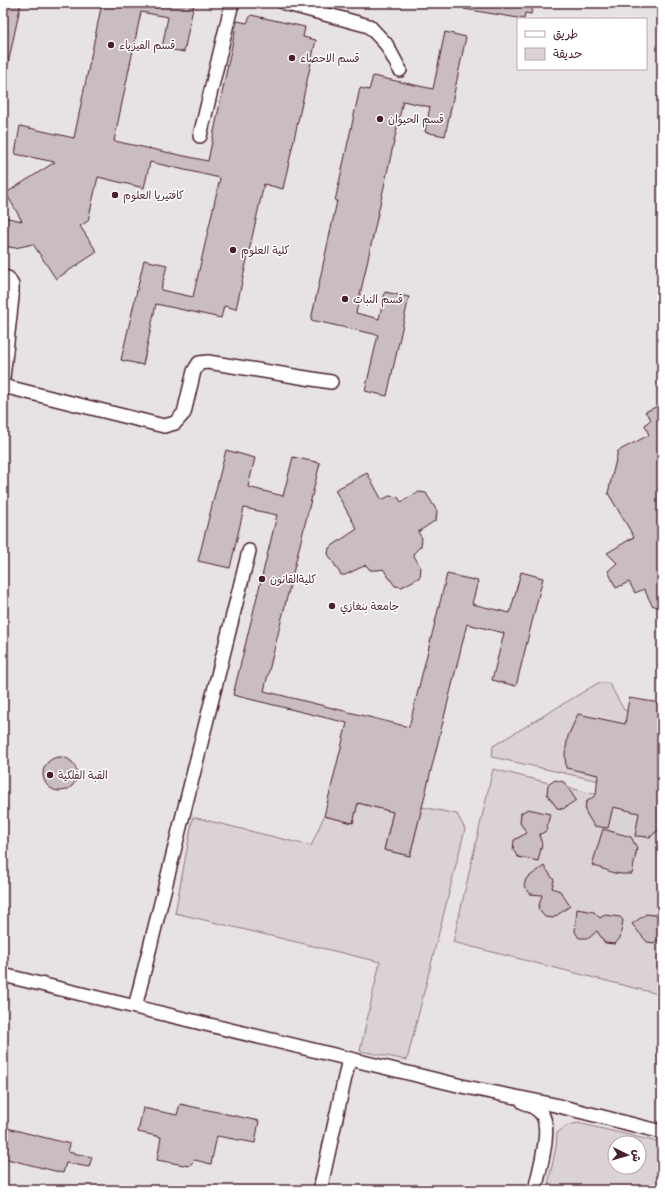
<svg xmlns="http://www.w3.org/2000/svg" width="665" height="1193" viewBox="0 0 665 1193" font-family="'Balsamiq Sans','Playpen Sans Arabic',sans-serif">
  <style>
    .built { fill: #e7e2e3; fill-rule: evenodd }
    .green { fill: #dbd2d5; stroke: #927880; fill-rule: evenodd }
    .building { fill: #cabdc1; stroke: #4a1f2b }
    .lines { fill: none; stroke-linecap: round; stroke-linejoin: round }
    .minor-casing { stroke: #4a1f2b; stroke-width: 16 }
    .minor { stroke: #fff; stroke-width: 13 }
    .poi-dot { fill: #4a1f2b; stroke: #fff; stroke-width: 1.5 }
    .labels { text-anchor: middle; stroke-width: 3; stroke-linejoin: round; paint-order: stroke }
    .poi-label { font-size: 11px; fill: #4a1f2b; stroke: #fff; text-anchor: start }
  </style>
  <rect width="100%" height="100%" fill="#f4f2f2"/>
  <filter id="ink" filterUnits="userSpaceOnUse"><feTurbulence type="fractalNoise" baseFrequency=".025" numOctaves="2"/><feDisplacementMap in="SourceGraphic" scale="8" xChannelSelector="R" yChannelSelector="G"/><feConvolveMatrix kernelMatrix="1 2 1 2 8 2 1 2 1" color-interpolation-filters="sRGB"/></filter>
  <g filter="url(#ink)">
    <path class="built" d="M3,3H662V1190H3ZM518,19H646V69H518ZM615,1143H639V1167H615Z"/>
    <g class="green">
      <path d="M598,683H609L624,710L662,715V795L492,757L493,746Z"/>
      <path d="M493,769L662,811V995L453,942Z"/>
      <path d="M358,803L393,812L384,850L410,856L422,807L457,814L465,829L407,1060L360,1051L380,962L175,913L193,817L311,846L324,816L353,823Z"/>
      <path d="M578,1123L662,1143V1190H547L556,1147L557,1133L568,1125ZM615,1143H639V1167H615Z"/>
    </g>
    <g class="building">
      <path d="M3,3H21L8,64L3,63Z"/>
      <path d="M102,3H194L184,52L162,48L168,17L141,12L114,141L208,161L237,21L247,23L251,15L305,27L303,37L316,40L283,189L264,184L236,309L224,306L221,318L156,304L143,365L121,360L144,260L167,265L161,290L193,297L220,178L150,162L144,188L98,177L88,221L80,226L97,252L56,279L33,244L15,248L3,246V217L22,221L6,193L55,162L15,154L20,126L74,138Z"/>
      <path d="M464,3H533L531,14L525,13L524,19L464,9Z"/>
      <path d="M445,32L466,37L445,136L425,132L430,107L403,101L356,313L379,319L385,292L409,297L387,396L365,391L378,335L311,320L337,201H335L360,88L369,90L373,76L433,89Z"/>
      <path d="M662,404V609L652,605L644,589L635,593L629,582L616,588L608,571L617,563L607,553L634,537L608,493L618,451L649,435L645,425L651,419L645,412Z"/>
      <path d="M226,450L255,458L248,487L283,496L293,457L320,463L264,691L409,727L447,574L478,581L472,604L510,613L521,572L543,578L516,686L492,680L504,633L467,624L410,856L384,850L393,812L358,803L353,823L324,816L347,723L233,695L277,515L244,508L230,568L198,561Z"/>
      <path d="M367,473L382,500L389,496L398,497L401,502L419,492L426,493L437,511L436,520L418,532L422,538L421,546L413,554L421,568L420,577L402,587L395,586L383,569L378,570H370L366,565L345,575H341L328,554L329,548L357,529L335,490Z"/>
      <path d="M629,698L654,702L662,705V827L650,837L635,836L639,813L613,807L608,828L594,826L585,811L586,802L596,795L598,775L566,768L565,754L568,736L578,714L625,724Z"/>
      <circle cx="60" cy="774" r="17"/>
      <path d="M555,780L564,782L576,800L563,809L557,808L547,794L548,785Z"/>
      <path d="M528,809L550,814L546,831L539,835L542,844L538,861L518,857L513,850L514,840L527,833L520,823L521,813Z"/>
      <path d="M603,829L631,837L637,848L632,874H621L614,873L592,865Z"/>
      <path d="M544,866L554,880L552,888L560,891L570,906L553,918L545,917L538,909L542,895L530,894L524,886L526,879Z"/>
      <path d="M577,909L594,912L600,918L605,915L620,917L623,920L620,938L615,944L605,943L597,931L589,938H579L575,932Z"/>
      <path d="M646,914L662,916V936L654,943L647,942L632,924Z"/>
      <path d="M180,1104L259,1121L255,1143L217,1136L211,1164L195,1160L189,1166L157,1160L161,1137L138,1132L143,1108L177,1115Z"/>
      <path d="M3,1127L70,1144L68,1152L92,1157L89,1167L66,1163L63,1173L3,1158Z"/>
    </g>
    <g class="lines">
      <g class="minor-casing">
        <g id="minor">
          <path d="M284,3L369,26L386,44L400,70"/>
          <path d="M200,136L232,3"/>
          <path d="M3,277L8,278L12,285V297L3,378"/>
          <path d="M3,386L164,426L175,423L184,413L194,371L199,363L208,362L331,382"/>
          <path d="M3,975L466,1087L555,1105L662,1132"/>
          <path d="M135,1007L249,551"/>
          <path d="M523,1102C530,1105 539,1109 543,1116C551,1133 539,1171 535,1190"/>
          <path d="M320,1190L349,1059"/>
        </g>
      </g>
      <use href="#minor" class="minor"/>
    </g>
  </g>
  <g class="poi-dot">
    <circle cx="111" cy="45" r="4"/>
    <circle cx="292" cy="58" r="4"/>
    <circle cx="380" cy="119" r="4"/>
    <circle cx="115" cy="195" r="4"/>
    <circle cx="233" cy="250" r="4"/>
    <circle cx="345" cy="299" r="4"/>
    <circle cx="262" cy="579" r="4"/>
    <circle cx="332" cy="606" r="4"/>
    <circle cx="50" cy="775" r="4"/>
  </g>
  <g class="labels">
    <g class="poi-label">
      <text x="119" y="49">قسم الفيزياء</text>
      <text x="300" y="62">قسم الاحصاء</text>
      <text x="388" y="123">قسم الحيوان</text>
      <text x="123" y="199">كافتيريا العلوم</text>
      <text x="241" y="254">كلية العلوم</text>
      <text x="353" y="303">قسم النبات</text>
      <text x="270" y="583">كليةالقانون</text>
      <text x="340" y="610">جامعة بنغازي</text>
      <text x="58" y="779">القبة الفلكية</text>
    </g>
  </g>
  <rect width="665" height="1193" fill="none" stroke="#fff" stroke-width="16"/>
  <rect x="8" y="8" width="649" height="1177" fill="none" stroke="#4a1f2b" stroke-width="1.5" filter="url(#ink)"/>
  <rect x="517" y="18" width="130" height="52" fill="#ffffff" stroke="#b7a5aa"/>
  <rect x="525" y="31" width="20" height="6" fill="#ffffff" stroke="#b7a5aa"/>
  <text x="553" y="38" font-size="12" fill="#4a1f2b">طريق</text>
  <rect x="525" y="48" width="20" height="12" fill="#dbd2d5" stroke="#b7a5aa"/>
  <text x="553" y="58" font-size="12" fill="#4a1f2b">حديقة</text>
  <g transform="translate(627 1155) rotate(95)"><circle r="19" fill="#ffffff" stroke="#b7a5aa"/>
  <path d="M0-3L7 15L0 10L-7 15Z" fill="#4a1f2b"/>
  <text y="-6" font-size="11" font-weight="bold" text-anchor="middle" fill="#4a1f2b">ش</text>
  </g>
</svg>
